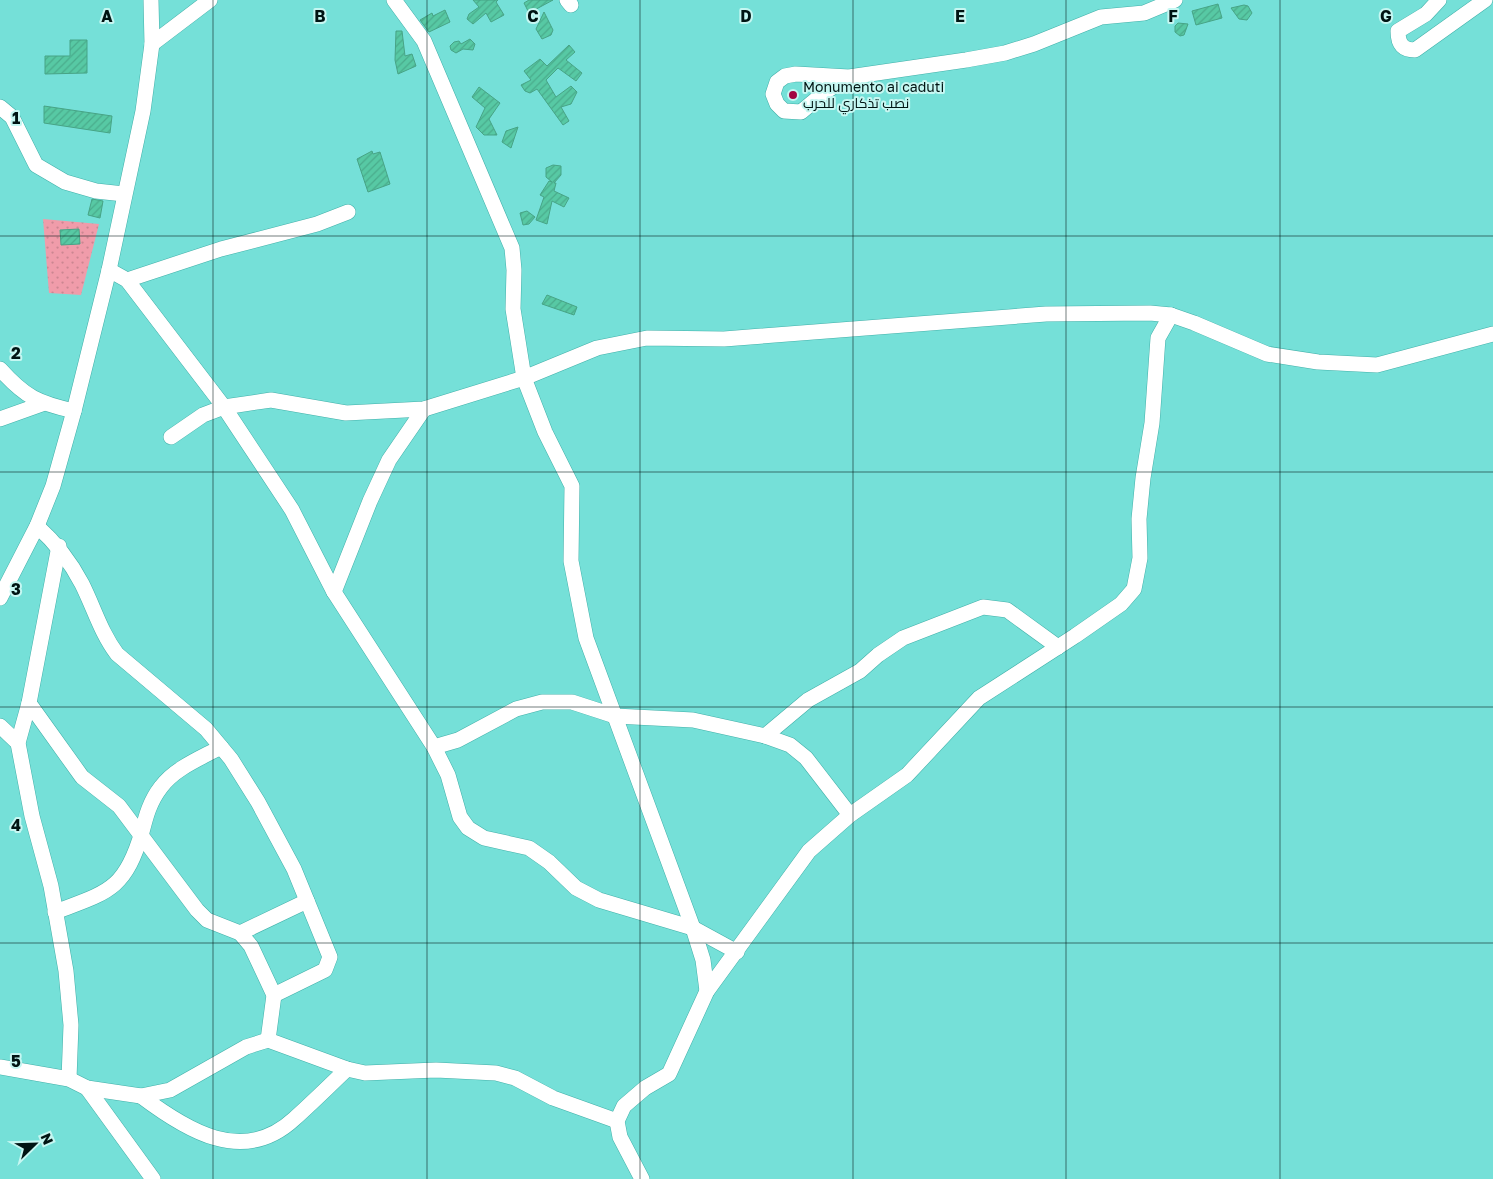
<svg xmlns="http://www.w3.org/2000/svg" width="1493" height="1179" viewBox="0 0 1493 1179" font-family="'Golos Text',Cairo,sans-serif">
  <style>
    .garden { fill: url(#garden-dots) }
    .building { fill: url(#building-hatch); stroke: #47a486 }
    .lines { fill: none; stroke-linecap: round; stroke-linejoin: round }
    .minor-casing { stroke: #41b0a9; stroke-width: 16 }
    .minor { stroke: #fff; stroke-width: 15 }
    .grid { fill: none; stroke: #001413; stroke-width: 1; stroke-opacity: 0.55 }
    .poi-dot { fill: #a20642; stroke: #c6f7f2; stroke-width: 2 }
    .labels { text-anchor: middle; stroke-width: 4; stroke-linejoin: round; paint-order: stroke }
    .poi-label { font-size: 14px; fill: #001413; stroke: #c6f7f2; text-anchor: start }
    .grid-label { font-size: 16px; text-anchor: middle; font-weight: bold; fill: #001413; stroke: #c6f7f2; stroke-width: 4; stroke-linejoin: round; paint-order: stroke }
  </style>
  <defs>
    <pattern id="garden-dots" width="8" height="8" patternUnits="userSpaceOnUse" patternTransform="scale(1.25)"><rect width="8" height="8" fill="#f09caa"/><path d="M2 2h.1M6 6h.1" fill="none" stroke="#cc8691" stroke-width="1.8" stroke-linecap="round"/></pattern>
    <pattern id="building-hatch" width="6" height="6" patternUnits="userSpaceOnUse" patternTransform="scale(1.25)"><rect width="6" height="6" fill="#57c9a4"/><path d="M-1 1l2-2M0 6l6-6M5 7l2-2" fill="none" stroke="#4aac8c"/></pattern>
  </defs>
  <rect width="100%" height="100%" fill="#75e0d8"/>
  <path class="garden" d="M43,219L99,224L81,295L49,293Z"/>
  <g class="building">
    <path d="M473,0H498L496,2L504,15L491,22L486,13L473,24L467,19L469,14L479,7Z"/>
    <path d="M529,0H553L529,13L524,3Z"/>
    <path d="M1218,4L1222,18L1196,25L1192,11Z"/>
    <path d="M1244,5L1248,6L1252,13L1247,20L1239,19L1231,8Z"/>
    <path d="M445,10L450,22L429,32L420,20L432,13L433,16Z"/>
    <path d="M544,12L553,30L551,35L542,39L536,29Z"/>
    <path d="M1178,23L1188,24L1184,35L1180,36L1175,32V26Z"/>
    <path d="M396,31H402L405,56L412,54L416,66L398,74L395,60Z"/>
    <path d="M470,39L475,44L473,50L463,49L456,53L451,50L450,46L454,42L459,41L461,44Z"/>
    <path d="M70,40H87V73L45,74V56H70Z"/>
    <path d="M569,45L575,52L566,60L582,73L576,81L558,68L546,80L556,97L571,86L577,92L571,104L561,107L569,121L563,125L537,89L530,93L525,91L521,85L531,80L524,71L540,59L547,66Z"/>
    <path d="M479,87L500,103L489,119L497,135H484L476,127L485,108L472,97Z"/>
    <path d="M44,106L112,116L110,133L44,123Z"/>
    <path d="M518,127L511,148L502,142L506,131Z"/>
    <path d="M372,151L373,154L380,152L390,184L368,192L357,159Z"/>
    <path d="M553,165L561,166V175L554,183H556L554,191L569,198L564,207L552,201L547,224L536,220L544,197L540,195L549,181L552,182L546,177V168Z"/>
    <path d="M92,199L103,201L100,218L88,215Z"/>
    <path d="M527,211L535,217L529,224L523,225L520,213Z"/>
    <path d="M79,229L80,244L61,245L60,230Z"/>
    <path d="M547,295L577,307L574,315L542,304Z"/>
  </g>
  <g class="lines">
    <g class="minor-casing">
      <g id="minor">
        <path d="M394,0L424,41L512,248L514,270L513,309L524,378L545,432L572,486L571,561L586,638L693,928L703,960L707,991"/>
        <path d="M567,0L571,5"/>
        <path d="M1439,0L1426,14L1398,31C1398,43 1402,50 1415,50L1485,0"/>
        <path d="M152,44L210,0"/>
        <path d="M849,77L825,92L801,112L784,111L777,104L773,94L777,82L785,76L796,74L849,77L966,60L1005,53L1034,44L1101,17L1144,13L1175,0"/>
        <path d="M0,107L12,117L36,165L65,182L96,191L124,194"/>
        <path d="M109,270L127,280L224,407L292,510L334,592L434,747L448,775L460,817L468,828L484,838L529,848L549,862L576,888L599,900L693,928L737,952"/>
        <path d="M127,280L221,249L317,224L348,212"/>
        <path d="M0,369C25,397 38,403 74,411"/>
        <path d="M0,419L42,404"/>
        <path d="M171,437L203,415L224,407L271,400L346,413L424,409L524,378L597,348L647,338L724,339L1046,314L1150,313L1171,315L1194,323L1267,354L1318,362L1377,365L1493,334"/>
        <path d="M37,526C56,543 70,561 82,584C94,608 101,633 117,654L206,729L231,759L258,802L294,869L330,957L325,970L274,995"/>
        <path d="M59,546L29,703L18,743L32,816L51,886L66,971L71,1025L69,1079"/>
        <path d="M334,592L370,501L389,460L424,409"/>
        <path d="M0,598L37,526L53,486L74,411L109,270L143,111L152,44L151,0"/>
        <path d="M29,703L82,777L119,806L197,910L207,920L240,933L251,946L274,995L268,1040"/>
        <path d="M0,726L18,743"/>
        <path d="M765,736L808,700L860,671L878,655L903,638L983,607L1007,610L1058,647"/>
        <path d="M434,747L458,740L516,709L542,702H572L615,716L693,720L765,736L790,745L806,758L850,815"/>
        <path d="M55,912C108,892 125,890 142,832C146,816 150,801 161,787C175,768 201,758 221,747"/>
        <path d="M240,933L307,901"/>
        <path d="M0,1067L69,1079L87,1088L141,1096L170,1090L246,1047L268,1040L347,1069L365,1073L436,1070L496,1073L515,1078L553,1098L617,1121"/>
        <path d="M87,1088L153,1179"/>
        <path d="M141,1096C186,1130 243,1166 294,1119C312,1103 329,1086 347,1069"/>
        <path d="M642,1179L620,1137L617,1121L624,1106L645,1088L669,1074L707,991L809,851L850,815L907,775L979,698L1075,636L1121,604L1134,589L1140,558L1139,519L1143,478L1152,423L1158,338L1171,315"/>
      </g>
    </g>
    <use href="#minor" class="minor"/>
  </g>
  <path class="grid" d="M213,0V1179M427,0V1179M640,0V1179M853,0V1179M1066,0V1179M1280,0V1179M0,236H1493M0,472H1493M0,707H1493M0,943H1493"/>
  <circle class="poi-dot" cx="793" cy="95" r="5"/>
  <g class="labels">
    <g class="poi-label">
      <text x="803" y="92">Monumento ai caduti<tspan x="803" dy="16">نصب تذكاري للحرب</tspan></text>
    </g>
  </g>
  <g class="grid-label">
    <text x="107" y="22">A</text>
    <text x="320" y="22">B</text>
    <text x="533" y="22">C</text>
    <text x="746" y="22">D</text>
    <text x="960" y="22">E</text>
    <text x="1173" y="22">F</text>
    <text x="1386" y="22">G</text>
    <text x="16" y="124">1</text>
    <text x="16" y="359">2</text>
    <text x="16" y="595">3</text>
    <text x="16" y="831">4</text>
    <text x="16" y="1067">5</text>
  </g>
  <g transform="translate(35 1144) rotate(67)" stroke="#c6f7f2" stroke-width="4" paint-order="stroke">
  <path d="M0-4L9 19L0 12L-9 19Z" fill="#001413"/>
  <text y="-8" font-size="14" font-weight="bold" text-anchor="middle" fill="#001413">N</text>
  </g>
</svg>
